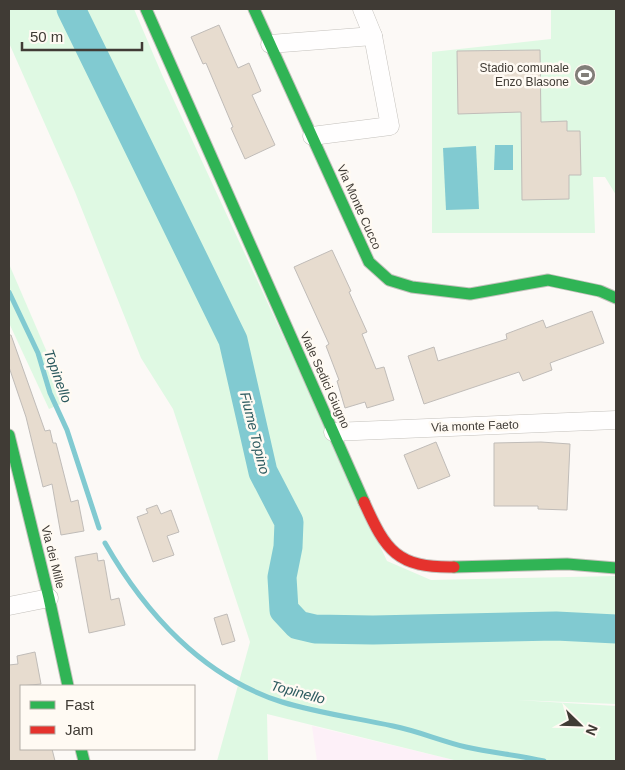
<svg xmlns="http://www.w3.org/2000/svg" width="625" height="770" viewBox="0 0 625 770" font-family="Helvetica,sans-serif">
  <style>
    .education { fill: #fdf0f8 }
    .green { fill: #dff9e3 }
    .water { fill: #81cad1 }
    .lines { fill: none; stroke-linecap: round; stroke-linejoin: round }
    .stream { stroke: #81cad1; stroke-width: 5 }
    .river { stroke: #81cad1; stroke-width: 29 }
    .building { fill: #e7dccf; stroke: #c0bcb8 }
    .street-casing { stroke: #c4c1bc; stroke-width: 19 }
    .fast-casing { stroke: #c4c1bc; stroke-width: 13 }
    .jam-casing { stroke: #c4c1bc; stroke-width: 13 }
    .street { stroke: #fffefe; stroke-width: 18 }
    .fast { stroke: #30b455; stroke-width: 11 }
    .jam { stroke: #e5322d; stroke-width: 11 }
    .labels { text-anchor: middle; stroke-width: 5; stroke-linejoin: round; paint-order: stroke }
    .poi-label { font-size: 12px; fill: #403b35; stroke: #fffaf3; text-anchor: end }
    .street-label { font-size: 12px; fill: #403b35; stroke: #fffaf3 }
    .water-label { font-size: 14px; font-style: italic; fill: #2b595e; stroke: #fffaf3 }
  </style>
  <rect width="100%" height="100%" fill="#fcf9f6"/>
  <path class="education" d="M312,726L458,761H317Z"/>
  <g class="green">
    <path d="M9,9H134L163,77L387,561L431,580L616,576V704L517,700L616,706V761H458L267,714L268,761H217L250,642L173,409L141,358L75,192L9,43Z"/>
    <path d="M551,9H616V195L605,177H593L595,233H432V52L551,39Z"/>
    <path d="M9,264L68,401L49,409L9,323Z"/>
  </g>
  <g class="water">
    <path d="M495,145H513V170H494Z"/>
    <path d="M476,146L479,209L446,210L443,148Z"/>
  </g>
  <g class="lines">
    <g class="stream">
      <path d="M9,292L38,353L50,393L67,430L99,528"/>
      <path d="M105,543C145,613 203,677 282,702C318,713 356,718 393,726C418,731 441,741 466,747C492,753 518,755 544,761"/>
    </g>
    <path class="river" d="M71,9L233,340L263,472L289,522L288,547L282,577L284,610L298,625L315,629L373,630L556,626L616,629"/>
  </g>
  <g class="building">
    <path d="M219,25L238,68L249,63L261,91L252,95L275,145L245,159L231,128L233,127L206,63L203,64L191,37Z"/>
    <path d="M540,50L541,122L567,121V131H580L581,175H569V199L522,200L521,112L458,114L457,51Z"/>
    <path d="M332,250L351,291L349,292L367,332L362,334L376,369L384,367L394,400L367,408L365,402L345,408L337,381L339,380L326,346L329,344L294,267Z"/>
    <path d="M592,311L604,343L550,363L552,370L523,381L519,372L424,404L408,356L434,347L438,361L507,339L506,334L543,320L546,328Z"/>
    <path d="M9,335H11L45,431L50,430L53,443H56L71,502L78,500L84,531L61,535L52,484L43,487L26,417L9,367Z"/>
    <path d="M436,442L450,476L418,489L404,455Z"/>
    <path d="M541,442L570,444L567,510L538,509V506H494V443Z"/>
    <path d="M157,505L161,514L171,510L179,532L167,536L174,555L153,562L137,517L148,513L146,509Z"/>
    <path d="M97,553L98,561L104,560L111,600L119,598L125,625L89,633L75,557Z"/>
    <path d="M227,614L235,641L222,645L214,618Z"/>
    <path d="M35,652L41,684L21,686V749H52L55,761H9V665L18,664L17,656Z"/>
  </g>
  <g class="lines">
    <g class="street-casing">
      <g id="street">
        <path d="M270,44L373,36"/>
        <path d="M312,136L390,126L373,36L362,9"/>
        <path d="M333,432L616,420"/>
        <path d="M9,606L49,598"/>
      </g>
    </g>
    <g class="fast-casing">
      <g id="fast">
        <path d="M146,9L364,502"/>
        <path d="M254,9L369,262L389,280L412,287L470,294L548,280L600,291L616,298"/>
        <path d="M9,435L49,598L68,686"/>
        <path d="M454,567L567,564L616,568"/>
        <path d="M81,749L84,761"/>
      </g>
    </g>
    <g class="jam-casing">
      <path id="jam" d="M364,502C386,551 397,568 454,567"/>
    </g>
    <use href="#street" class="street"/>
    <use href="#fast" class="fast"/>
    <use href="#jam" class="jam"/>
  </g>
  <defs>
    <g id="stadium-disc" transform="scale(1.125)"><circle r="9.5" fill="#827e79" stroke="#fffaf3"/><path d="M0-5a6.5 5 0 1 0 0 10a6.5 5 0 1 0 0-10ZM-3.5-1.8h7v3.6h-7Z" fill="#fff"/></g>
  </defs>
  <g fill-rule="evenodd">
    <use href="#stadium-disc" x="585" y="75"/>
  </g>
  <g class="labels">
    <g class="poi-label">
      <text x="569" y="72">Stadio comunale<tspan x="569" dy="14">Enzo Blasone</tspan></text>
    </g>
    <g class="street-label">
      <text transform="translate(359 207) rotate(66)" y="4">Via Monte Cucco</text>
      <text transform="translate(325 380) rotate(66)" y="4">Viale Sedici Giugno</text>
      <text transform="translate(475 426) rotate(-2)" y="4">Via monte Faeto</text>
      <text transform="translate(53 557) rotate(76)" y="4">Via dei Mille</text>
    </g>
    <g class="water-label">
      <text transform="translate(58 376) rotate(70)" y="5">Topinello</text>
      <text transform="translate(255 433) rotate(76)" y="5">Fiume Topino</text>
      <text transform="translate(298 692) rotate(15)" y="5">Topinello</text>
    </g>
  </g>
  <rect width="625" height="770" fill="none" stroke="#403b35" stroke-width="20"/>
  <rect x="20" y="685" width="175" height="65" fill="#fffaf3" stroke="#b3aea7"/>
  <rect x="30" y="701" width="25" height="8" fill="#30b455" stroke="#b3aea7"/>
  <text x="65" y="710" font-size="15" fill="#403b35">Fast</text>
  <rect x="30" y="726" width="25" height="8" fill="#e5322d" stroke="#b3aea7"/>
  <text x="65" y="735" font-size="15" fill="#403b35">Jam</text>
  <g transform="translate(580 725) rotate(113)" stroke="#fffaf3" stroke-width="4" paint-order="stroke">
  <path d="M0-4L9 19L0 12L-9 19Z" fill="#403b35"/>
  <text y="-8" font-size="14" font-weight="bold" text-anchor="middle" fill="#403b35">N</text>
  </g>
  <path d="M22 42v8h120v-8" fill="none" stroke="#403b35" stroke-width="2.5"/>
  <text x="30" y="42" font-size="15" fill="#403b35" stroke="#fffaf3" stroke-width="4" paint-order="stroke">50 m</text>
</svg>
